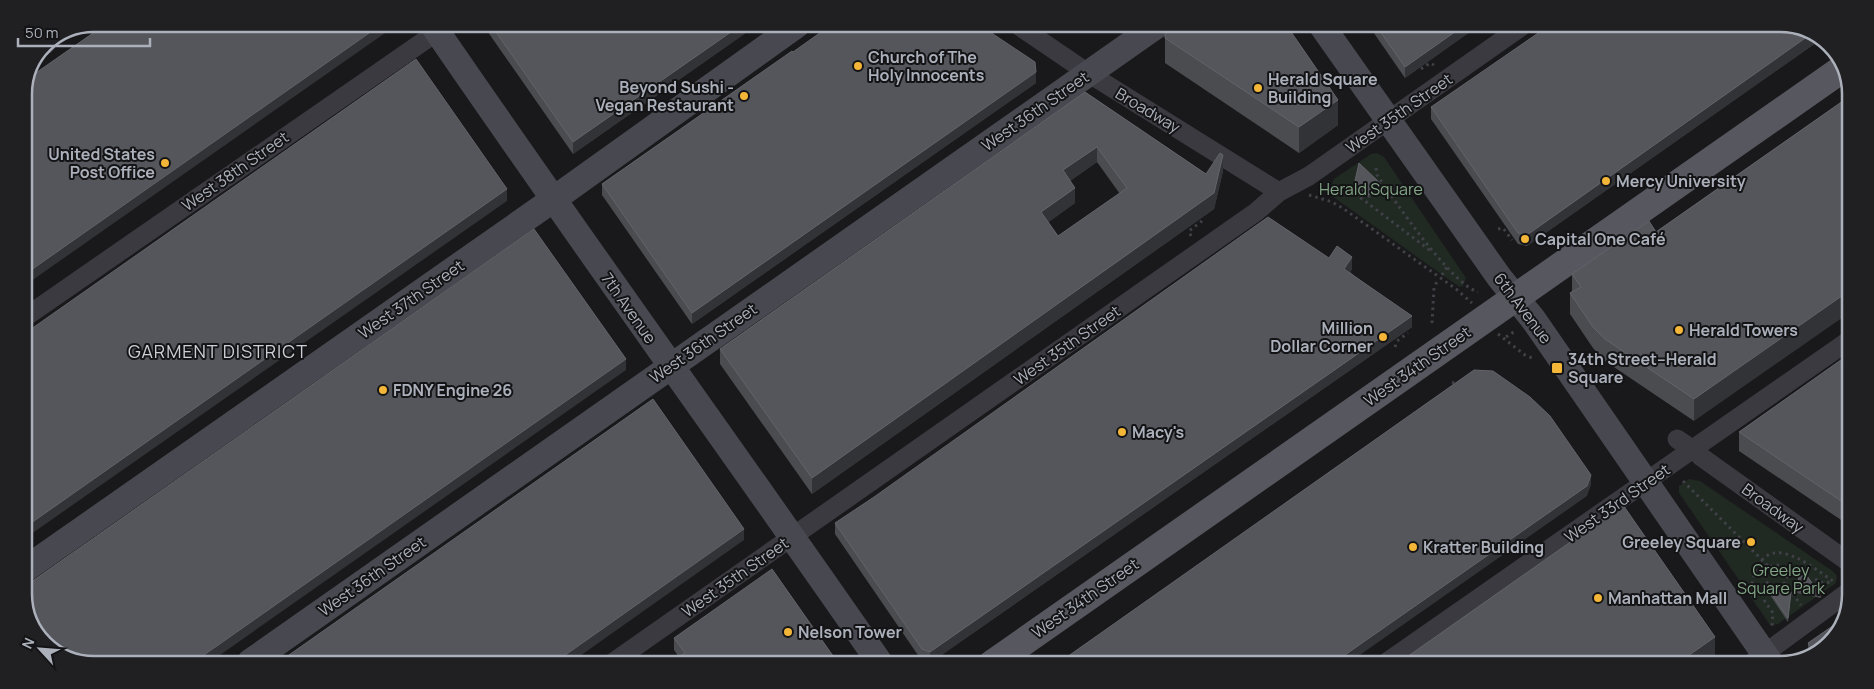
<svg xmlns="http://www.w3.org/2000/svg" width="1874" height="689" viewBox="0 0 1874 689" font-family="Manrope,sans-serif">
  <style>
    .green { fill: #202922 }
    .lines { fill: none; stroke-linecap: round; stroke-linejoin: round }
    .path { stroke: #404147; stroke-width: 3; stroke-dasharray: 2.5 4; stroke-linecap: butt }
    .street { stroke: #3a3a40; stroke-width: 19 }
    .secondary { stroke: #484950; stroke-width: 26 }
    .primary { stroke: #56575f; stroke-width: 28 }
    .wall { fill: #4a4c50; fill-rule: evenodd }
    .shaded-wall { fill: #323336 }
    .building { fill: #55565b; stroke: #62646a; fill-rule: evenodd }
    .poi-dot { fill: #f3b639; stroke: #141416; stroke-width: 2 }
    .labels { text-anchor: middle; stroke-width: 4; stroke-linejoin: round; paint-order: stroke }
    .poi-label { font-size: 16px; font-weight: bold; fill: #abb0ba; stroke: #141416; text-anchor: start }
    .street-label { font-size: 16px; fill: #abb0ba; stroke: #141416 }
    .park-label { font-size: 16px; fill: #82a585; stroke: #141416 }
    .neighbourhood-label { font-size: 18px; letter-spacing: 1px; fill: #cccfd6; stroke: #141416 }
    .rim { fill: none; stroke: #abb0ba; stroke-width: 2.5 }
  </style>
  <rect width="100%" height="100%" fill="#19191b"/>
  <g class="green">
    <path d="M1377,153L1384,157L1466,278L1463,286L1460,287L1448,279L1332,196L1330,188L1334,179L1371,154Z"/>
    <path d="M1689,479L1700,481L1834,572L1837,576L1836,583L1778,624L1770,625L1679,493V486Z"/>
  </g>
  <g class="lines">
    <g class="path">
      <path d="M1421,69L1430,63L1434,65"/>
      <path d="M1376,168L1377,175C1394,200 1451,284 1478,292"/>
      <path d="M1342,192L1357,195L1432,252"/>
      <path d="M1309,195L1332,202L1344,209L1456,289L1472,303"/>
      <path d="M1498,229L1503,228L1512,240"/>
      <path d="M1191,236L1189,231L1202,221"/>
      <path d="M1442,275L1447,267"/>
      <path d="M1432,323L1434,288L1438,279"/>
      <path d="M1498,334L1525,355L1534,359"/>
      <path d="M1506,337L1515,331"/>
      <path d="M1395,347L1397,341L1408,333"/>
      <path d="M1452,382L1458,385"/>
      <path d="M1683,481L1769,567"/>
      <circle cx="1776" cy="576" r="11"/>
      <path d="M1815,579L1823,583L1832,582"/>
      <path d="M1785,583L1801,605"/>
      <path d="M1752,584C1763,527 1805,562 1833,581"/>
      <path d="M1764,600L1773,613L1772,626"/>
    </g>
    <g class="street">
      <path d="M1019,26L1088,73L1279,192"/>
      <path d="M44,46L47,43"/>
      <path d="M24,318L447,25"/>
      <path d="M1677,439L1686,445"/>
      <path d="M1700,456L1847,561"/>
      <path d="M612,663L1256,212L1279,192L1309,176L1521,27"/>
      <path d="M1384,664L1848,341"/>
      <path d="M1749,665L1847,593"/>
    </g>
    <g class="secondary">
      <path d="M432,24C579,239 732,449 880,663"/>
      <path d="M1322,26L1499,277L1533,319L1772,665"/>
      <path d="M24,570L554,199L797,25"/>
      <path d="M250,662L1156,26"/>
    </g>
    <path class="primary" d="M992,664L1842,69"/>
  </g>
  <g class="wall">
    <path d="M483,25H757L573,154Z"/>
    <path d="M1369,26L1471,27V31L1405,78Z"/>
    <path d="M1802,27L1820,40L1527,246L1518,244L1431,119V107Z"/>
    <path d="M1165,28L1338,125L1299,153L1165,63Z"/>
    <path d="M793,52L1036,83L692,324L602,195V184Z"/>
    <path d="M1085,92L1206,174L1223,171L1214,209L812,494L720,364V349ZM1097,162L1120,194L1058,236L1048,222L1075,203L1070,181Z"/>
    <path d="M1850,96L1694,421L1605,361L1593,348L1570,314V293L1572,291V274L1656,232Z"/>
    <path d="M1355,181L1381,188L1369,198L1355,184Z"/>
    <path d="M1329,258L1352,269L1350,272L1412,327L930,663L922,661L835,534V523Z"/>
    <path d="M1848,355L1847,524L1739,451V432Z"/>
    <path d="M1768,589L1791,592L1788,622L1768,592Z"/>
    <path d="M1796,590L1821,595V598L1796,593Z"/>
    <path d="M674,638L838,663L679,657L674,650Z"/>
    <path d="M1808,643L1822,651L1809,655L1808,654Z"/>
  </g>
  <g class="shaded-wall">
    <path d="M382,24H388V31L24,286V275Z"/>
    <path d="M741,25H757L573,154V142Z"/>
    <path d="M1462,27H1471V31L1405,78V67Z"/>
    <path d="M1811,34L1820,40L1527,246V235Z"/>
    <path d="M1036,72V83L692,324V313Z"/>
    <path d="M1338,100V125L1299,153V127Z"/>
    <path d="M1097,147V162L1063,186V170Z"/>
    <path d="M1223,155V171L1214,209L812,494V478L1214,193Z"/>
    <path d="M1381,184V188L1369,198V195Z"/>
    <path d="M1075,188V203L1041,228V212Z"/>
    <path d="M507,189V201L24,539V528Z"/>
    <path d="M1352,257V269L1344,280V269Z"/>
    <path d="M1849,291V313L1694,421V399Z"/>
    <path d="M1412,316V327L930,663V652Z"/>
    <path d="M626,359V370L210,662H194Z"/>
    <path d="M1591,475V485L1587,496L1347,664H1332Z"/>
    <path d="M744,529V540L570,663H554Z"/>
    <path d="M1715,637V661L1709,665H1675Z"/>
  </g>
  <g class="building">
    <path d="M106,24H382L24,275V91L30,77Z"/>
    <path d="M491,25H741L573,142Z"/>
    <path d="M831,25L981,26L1035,62L1036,72L692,313L602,184L792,51L793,52Z"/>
    <path d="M1167,26H1287L1338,100L1299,127L1165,38V28Z"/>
    <path d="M1377,27H1462L1405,67Z"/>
    <path d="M1547,27H1802L1811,34L1527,235L1518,233L1431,107Z"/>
    <path d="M416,59L507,189L24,528V334Z"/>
    <path d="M1085,92L1206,174L1220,153L1223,155L1214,193L812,478L720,349ZM1097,147L1127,188L1058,236L1041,212L1075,188L1063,170Z"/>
    <path d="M1850,96L1849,291L1694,399L1605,339L1593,327L1570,293L1581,287L1572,274L1649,221L1656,232Z"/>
    <path d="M1359,163L1381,184L1369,195L1355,181Z"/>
    <path d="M1268,217L1329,258L1337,246L1352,257L1344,269L1412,316L930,652L922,649L835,523L874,497Z"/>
    <path d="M534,229L626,359L194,662H72L39,638L24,599V587Z"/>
    <path d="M1848,355L1847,505L1739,432Z"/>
    <path d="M1474,370L1493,371L1530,397L1550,416L1591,475L1587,486L1332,664H1057Z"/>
    <path d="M653,399L744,529L554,663L279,662Z"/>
    <path d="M1623,505L1715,637L1675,665L1397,664Z"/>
    <path d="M1801,568L1821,595L1796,590Z"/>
    <path d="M772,569L838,663H670L685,653L674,638Z"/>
    <path d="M1768,589L1791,592L1788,618Z"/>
    <path d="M1847,616L1822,651L1815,653L1808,643Z"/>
  </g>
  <g class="poi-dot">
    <circle cx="858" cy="66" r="5"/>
    <circle cx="1258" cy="88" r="5"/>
    <circle cx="744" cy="96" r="5"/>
    <circle cx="165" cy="163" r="5"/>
    <circle cx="1606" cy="181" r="5"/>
    <circle cx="1525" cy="239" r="5"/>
    <circle cx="1679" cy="330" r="5"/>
    <circle cx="1383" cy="337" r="5"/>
    <rect x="1551" y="362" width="12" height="12" rx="2.5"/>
    <circle cx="383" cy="390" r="5"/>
    <circle cx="1122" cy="432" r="5"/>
    <circle cx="1751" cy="542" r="5"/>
    <circle cx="1413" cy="547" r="5"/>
    <circle cx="1598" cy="598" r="5"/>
    <circle cx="788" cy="632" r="5"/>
  </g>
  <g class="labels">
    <g class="poi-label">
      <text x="868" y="63">Church of The<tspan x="868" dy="18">Holy Innocents</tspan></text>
      <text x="1268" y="85">Herald Square<tspan x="1268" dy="18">Building</tspan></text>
      <text x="734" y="93" text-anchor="end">Beyond Sushi -<tspan x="734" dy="18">Vegan Restaurant</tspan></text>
      <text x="155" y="160" text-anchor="end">United States<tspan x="155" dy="18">Post Office</tspan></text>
      <text x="1616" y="187">Mercy University</text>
      <text x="1535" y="245">Capital One Café</text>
      <text x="1373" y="334" text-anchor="end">Million<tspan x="1373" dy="18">Dollar Corner</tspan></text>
      <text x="1689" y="336">Herald Towers</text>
      <text x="1568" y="365">34th Street–Herald<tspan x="1568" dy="18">Square</tspan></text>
      <text x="393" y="396">FDNY Engine 26</text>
      <text x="1132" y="438">Macy's</text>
      <text x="1741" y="548" text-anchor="end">Greeley Square</text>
      <text x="1423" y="553">Kratter Building</text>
      <text x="1608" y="604">Manhattan Mall</text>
      <text x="798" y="638">Nelson Tower</text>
    </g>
    <g class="street-label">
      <text transform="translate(1148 110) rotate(31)" y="6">Broadway</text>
      <text transform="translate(1035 111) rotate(-35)" y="6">West 36th Street</text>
      <text transform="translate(1399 113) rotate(-35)" y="6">West 35th Street</text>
      <text transform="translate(235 171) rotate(-35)" y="6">West 38th Street</text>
      <text transform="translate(411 299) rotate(-35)" y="6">West 37th Street</text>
      <text transform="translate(629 308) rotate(55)" y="6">7th Avenue</text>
      <text transform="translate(1523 308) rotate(53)" y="6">6th Avenue</text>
      <text transform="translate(703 343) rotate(-35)" y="6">West 36th Street</text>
      <text transform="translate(1067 345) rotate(-35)" y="6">West 35th Street</text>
      <text transform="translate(1417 366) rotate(-35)" y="6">West 34th Street</text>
      <text transform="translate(1617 503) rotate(-35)" y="6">West 33rd Street</text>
      <text transform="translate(1773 508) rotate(36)" y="6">Broadway</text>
      <text transform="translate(372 576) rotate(-35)" y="6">West 36th Street</text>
      <text transform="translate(735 577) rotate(-35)" y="6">West 35th Street</text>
      <text transform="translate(1085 598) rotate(-35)" y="6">West 34th Street</text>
    </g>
    <g class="park-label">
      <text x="1371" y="195">Herald Square</text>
      <text x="1781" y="576">Greeley<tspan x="1781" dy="18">Square Park</tspan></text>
    </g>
    <g class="neighbourhood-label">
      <text x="218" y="358">GARMENT DISTRICT</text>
    </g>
  </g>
  <path d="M0 0H1874V689H0ZM94 32H1780A62 62 0 0 1 1842 94V594A62 62 0 0 1 1780 656H94A62 62 0 0 1 32 594V94A62 62 0 0 1 94 32Z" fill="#202023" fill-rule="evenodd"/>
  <path class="rim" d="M94 32H1780A62 62 0 0 1 1842 94V594A62 62 0 0 1 1780 656H94A62 62 0 0 1 32 594V94A62 62 0 0 1 94 32Z"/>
  <g transform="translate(40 649) rotate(296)" stroke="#141416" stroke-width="4" paint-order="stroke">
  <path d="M0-4L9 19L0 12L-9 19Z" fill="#abb0ba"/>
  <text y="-8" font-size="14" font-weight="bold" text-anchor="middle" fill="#abb0ba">N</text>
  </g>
  <path d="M18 38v8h132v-8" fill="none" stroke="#abb0ba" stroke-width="2.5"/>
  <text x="25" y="38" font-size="15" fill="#abb0ba" stroke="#141416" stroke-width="4" paint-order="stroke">50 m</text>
</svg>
